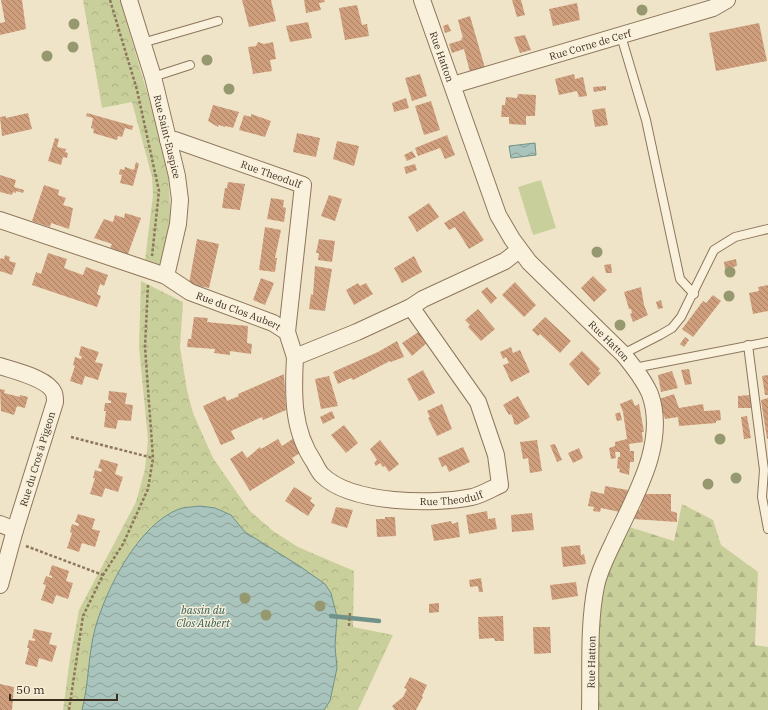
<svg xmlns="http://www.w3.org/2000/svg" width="768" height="710" viewBox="0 0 768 710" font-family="'IBM Plex Serif',serif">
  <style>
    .forest { fill: url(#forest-firs) }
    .park { fill: url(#park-crowns) }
    .pitch { fill: #c9cf9b }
    .water { fill: url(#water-waves); stroke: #6f938a }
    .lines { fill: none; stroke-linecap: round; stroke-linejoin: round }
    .stream { stroke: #6f938a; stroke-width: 4.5 }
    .building { fill: url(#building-back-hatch) }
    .lane-casing { stroke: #8d765c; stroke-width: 10 }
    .street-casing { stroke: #8d765c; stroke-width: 18 }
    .path { stroke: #8d765c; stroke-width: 2.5; stroke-dasharray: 3 2; stroke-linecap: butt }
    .lane { stroke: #faf1dc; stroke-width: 8 }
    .street { stroke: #faf1dc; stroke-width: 16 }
    .tree { fill: #96986f }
    .labels { text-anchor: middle; stroke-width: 3; stroke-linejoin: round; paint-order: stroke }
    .street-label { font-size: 10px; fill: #3d2e20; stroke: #f7eed8 }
    .water-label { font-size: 11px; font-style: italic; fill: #2f5d5a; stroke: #f7eed8 }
  </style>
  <defs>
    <pattern id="forest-firs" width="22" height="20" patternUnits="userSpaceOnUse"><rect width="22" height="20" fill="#c9cf9b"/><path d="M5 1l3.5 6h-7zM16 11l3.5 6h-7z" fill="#aeb285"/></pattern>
    <pattern id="park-crowns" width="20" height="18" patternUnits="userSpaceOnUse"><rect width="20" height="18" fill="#c9cf9b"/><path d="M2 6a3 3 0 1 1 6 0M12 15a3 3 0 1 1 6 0" fill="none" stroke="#aeb285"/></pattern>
    <pattern id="water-waves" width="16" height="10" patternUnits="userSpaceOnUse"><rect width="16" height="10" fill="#a9c4bc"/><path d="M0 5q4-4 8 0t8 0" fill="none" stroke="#8ba098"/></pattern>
    <pattern id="building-back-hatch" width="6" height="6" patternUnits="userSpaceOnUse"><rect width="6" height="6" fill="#cf9f7d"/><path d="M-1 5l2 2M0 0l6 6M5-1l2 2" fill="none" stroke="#a98266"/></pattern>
  </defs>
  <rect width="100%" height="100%" fill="#f0e4c8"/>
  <path class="forest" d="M682,504L713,520L721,545L758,572L755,645L768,647V710H594L592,604L626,526L674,541Z"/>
  <g class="park">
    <path d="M83,0H120L167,161L171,218L162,265L145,261L153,195L152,177L132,102L102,108Z"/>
    <path d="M141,281L183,302L180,347L187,390L193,413L213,458L249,510L273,531L298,547L354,571L353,627L393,635L358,710H63L70,658L79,610L136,502L145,469L148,440L139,347Z"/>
  </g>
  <path class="pitch" d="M541,180L556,228L533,235L518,187Z"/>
  <g class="water">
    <path d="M535,143L536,155L511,158L509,146Z"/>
    <path d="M200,506L215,508L231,515L245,532L298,565L325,584L331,593L337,617L335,646L337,668L330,701L324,710H82C89,683 88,655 95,629C106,589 138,525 179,509C185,507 193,507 200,506Z"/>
  </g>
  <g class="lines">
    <path class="stream" d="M331,616L379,621"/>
  </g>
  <g class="building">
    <path d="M1,0H22L26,29L0,35V23L5,22Z"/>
    <path d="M242,0H271L276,21L249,27Z"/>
    <path d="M304,0H324L325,2L319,3L321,10L306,13Z"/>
    <path d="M512,0H521L525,15L517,17Z"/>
    <path d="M577,3L580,20L553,26L549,9Z"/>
    <path d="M357,5L362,25L367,24L369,36L345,40L339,8Z"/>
    <path d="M470,16L485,68L470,72L464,49L452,53L449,44L462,40L461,38H463L458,20Z"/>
    <path d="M308,22L312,38L290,42L286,26Z"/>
    <path d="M759,23L767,61L716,71L709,33Z"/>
    <path d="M448,24L451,31L445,33L443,26Z"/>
    <path d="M525,35L531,50L520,53L514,37Z"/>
    <path d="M258,42L264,44L273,42L276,59L270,60L272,71L253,74L248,47L256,46Z"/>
    <path d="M420,74L427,96L412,101L405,78Z"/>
    <path d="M574,74L575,79L583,77L587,96L579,97L577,91L559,95L555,79Z"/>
    <path d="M606,86V90L594,92L593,87Z"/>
    <path d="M518,94L536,95L535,116H526V125L509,124V117H501L502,105H505L506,97L517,98Z"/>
    <path d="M406,98L409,108L394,112L392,103Z"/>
    <path d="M431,101L440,130L424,135L415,106Z"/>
    <path d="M213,105L239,112L233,128L226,126L225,127L219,125L218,127L208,121Z"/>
    <path d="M605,108L608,125L595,127L592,110Z"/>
    <path d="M28,113L32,129L2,136L0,117L6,116V118Z"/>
    <path d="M87,113L133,126L132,130L125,128L122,137L118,136L117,140L93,133L94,129L91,128L93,118L86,116Z"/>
    <path d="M251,114L271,121L265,137L239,130L244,115L251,117Z"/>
    <path d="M297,133L320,138L316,157L293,152Z"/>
    <path d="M447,135L455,155L445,159L440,148L418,156L415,148Z"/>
    <path d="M55,138L59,139L57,147L66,149L65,152L68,153L67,158L63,157L61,165L48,161Z"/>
    <path d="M337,141L359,146L354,166L333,159Z"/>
    <path d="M412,151L416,157L407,161L404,155Z"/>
    <path d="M136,162L139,164L133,186L120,183L122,175L119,174L120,169L124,170L125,167L134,170Z"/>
    <path d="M415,164L417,170L406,174L404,167Z"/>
    <path d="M0,175L16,180L14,187L24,190L23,193L16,191V193L13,192L12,195L0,192Z"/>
    <path d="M228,182L245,184L240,210L222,208L225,188H227Z"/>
    <path d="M44,185L59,190L58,195L66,198L63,205L73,208L69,229L51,223L50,227L32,221Z"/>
    <path d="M329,195L342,199L335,221L321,216Z"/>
    <path d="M271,198L284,200L283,207L286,208L284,222L267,219Z"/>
    <path d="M429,203L439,217L417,232L408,217Z"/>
    <path d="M464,211L484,240L469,249L455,227L449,230L444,223Z"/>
    <path d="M125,213L141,218L128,254L110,248L112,244L94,238L104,219L113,222L115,215L124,218Z"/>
    <path d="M265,227L281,230L275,258H277L275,272L259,270Z"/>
    <path d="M197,239L219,244L209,288L189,284Z"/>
    <path d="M319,239L335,241L332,262L318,260L319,253H316Z"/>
    <path d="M48,253L67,259L64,268L83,275L86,267L108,275L104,286L100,284L97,294L101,296L97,307L32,285L36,272L41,274Z"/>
    <path d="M5,255L10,257L9,261L16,263L12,275L0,271V260L1,258L4,259Z"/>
    <path d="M414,256L422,272L402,283L394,268Z"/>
    <path d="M736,259L737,266L725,269L724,262Z"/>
    <path d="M611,264L612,273H606L604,265Z"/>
    <path d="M315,266L332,269L325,311L309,309L311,294L313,295Z"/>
    <path d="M593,276L607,290L594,302L581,288Z"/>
    <path d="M261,278L274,283L265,305L253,300Z"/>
    <path d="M515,282L536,305L524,317L502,295Z"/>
    <path d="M358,283L360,286L366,283L373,294L354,305L346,290Z"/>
    <path d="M768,285V311L753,314L749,293L759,291L758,287Z"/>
    <path d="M487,287L497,298L491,304L481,292Z"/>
    <path d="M641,287L644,305L648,315L633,322L630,314L632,313L631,309H629L624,292Z"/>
    <path d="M713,295L721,301L693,337L682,329L703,301L706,303Z"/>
    <path d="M661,300L663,308L658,309L656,302Z"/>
    <path d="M478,309L495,329L481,341L468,327L470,325L465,320Z"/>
    <path d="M194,317L208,318L207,322L248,326L247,343L252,344L251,354L230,351V355L214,353L215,349L187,347L188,339H191Z"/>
    <path d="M545,317L571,341L560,353L540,334L538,336L532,330Z"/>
    <path d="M420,331L428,342L412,356L402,343Z"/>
    <path d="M685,337L689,340L684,347L680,344Z"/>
    <path d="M397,341L404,357L391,362L390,361L353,380L351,378L338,384L333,372L378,352Z"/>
    <path d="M81,346L99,352L95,362L103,364L98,380L85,376L82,385L70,381L75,366L73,365L75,357L81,359L82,357L79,355Z"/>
    <path d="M511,347L513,353L520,350L530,372L511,382L503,365L509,363L506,357L503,359L500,352Z"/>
    <path d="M582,351L600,369L598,371L601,373L588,386L569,364Z"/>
    <path d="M689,369L692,384L685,385L681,370Z"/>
    <path d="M423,370L435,393L419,401L407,379Z"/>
    <path d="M672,371L678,388L661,392L658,375Z"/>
    <path d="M284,374L286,410L263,420L262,417L231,431L235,439L221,445L203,406L225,396L227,401L239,396L238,394Z"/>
    <path d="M768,375V395H765L762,376Z"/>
    <path d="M329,376L338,406L321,409L315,379Z"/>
    <path d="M0,389L5,390L4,393L20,397V395L28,397L25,408L17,406L14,415L1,411Z"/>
    <path d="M109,391L127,393L125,404L133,405L131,421L118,420L116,429L104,427L106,411H104L105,403H111V401L108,400Z"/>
    <path d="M674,394L679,408L703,404L704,411L720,410L721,420L716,421V423L679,426L678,417L665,419L659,399Z"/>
    <path d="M750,395L752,408H738V396Z"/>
    <path d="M518,396L530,417L517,425L514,424L513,418L511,414L509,415L503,405Z"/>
    <path d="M768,398V439H767L761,400Z"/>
    <path d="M632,399L635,406L639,404L644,432H642L643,442L629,444L630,451H634V462H630L629,475L619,472L620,469L617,468L618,457H620V452H615L616,458L611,459L609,448L615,446V442L627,439L623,412L620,404Z"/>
    <path d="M442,404L452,429L437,436L428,418L430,417L427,411Z"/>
    <path d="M332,411L335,418L323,424L320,417Z"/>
    <path d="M620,412L622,420L617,421L615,414Z"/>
    <path d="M747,416L751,438L744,439L741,417Z"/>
    <path d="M344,425L358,443L346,453L331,435Z"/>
    <path d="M294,438L300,453L292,458L295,463L250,491L230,459L242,451L247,458L260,447L261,449L278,439L282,446Z"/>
    <path d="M380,440L399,464L389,472L385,466L383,467L380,463L376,466L374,463L377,460L370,449Z"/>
    <path d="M537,440L542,471L530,473L528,458L523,459L520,442Z"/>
    <path d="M555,444L562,460L557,462L550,445Z"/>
    <path d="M463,447L470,462L449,472L446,465L442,467L438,458Z"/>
    <path d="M579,448L583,458L573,463L568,453Z"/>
    <path d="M101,459L118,464L115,474L123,477L118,492L105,488L102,497L90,494L95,478H93L95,470L101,472L102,469L98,468Z"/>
    <path d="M605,486L628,490L620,512L601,508L600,512L593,511L594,507L588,506L591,491L604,494Z"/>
    <path d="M294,487L312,498L310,501L315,505L308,516L285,501Z"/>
    <path d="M644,494H671V511L677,513V522L633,519L637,510H640Z"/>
    <path d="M336,507L353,510L347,528L331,523Z"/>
    <path d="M487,511L488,519L495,518L497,529L469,534L466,515Z"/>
    <path d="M532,513L534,530L512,532L511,515Z"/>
    <path d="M78,514L95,519L92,529L100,531L95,547L82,543L79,552L67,548L72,533L70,532L72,524L78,526L79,524L75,522Z"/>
    <path d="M385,517H395L396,536L377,537L376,519H385Z"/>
    <path d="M451,521L452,524L458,522L460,537L434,541L431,525Z"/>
    <path d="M580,545L581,555L584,554L586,564L563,567L561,547Z"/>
    <path d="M52,565L69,571L66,581L73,583L68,599L56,595L53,604L41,600L46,585L43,584L46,576L52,578V576L49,575Z"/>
    <path d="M481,578L483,592H479L478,586L470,587L469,580Z"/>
    <path d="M576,582L578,596L552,600L550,585Z"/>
    <path d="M439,603V612L429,613V604Z"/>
    <path d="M503,616L504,641H495L494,638L479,639L478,617Z"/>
    <path d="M533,627H550L551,653L534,654Z"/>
    <path d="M34,629L52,633L49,644L57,646L52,662L39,658L37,667L25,664L29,648H27L29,640L35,641V639L32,638Z"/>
    <path d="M410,677L427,685L422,696L423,697L416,710H395L392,706L403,697L407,689L404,688Z"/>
    <path d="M0,684L14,687L12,710H0Z"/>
  </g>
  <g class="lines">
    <g class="lane-casing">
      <g id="lane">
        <path d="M621,36L646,120L680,279L694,294"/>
        <path d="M142,43L218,21"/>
        <path d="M153,77L190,65"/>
        <path d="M748,345L764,470L762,497L768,529"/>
        <path d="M623,354L660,335L672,328L681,317L714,250L735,237L768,229"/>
        <path d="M634,368L768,342"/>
      </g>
    </g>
    <g class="street-casing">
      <g id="street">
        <path id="s1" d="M129,0L153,77L177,176L180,200L178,224L166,276"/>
        <path id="s2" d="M422,0L498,215L512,239L529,262L623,354C633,366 644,380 650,394C668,444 633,499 613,543C607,556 599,571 596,586C588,626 591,669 590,710"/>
        <path id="s3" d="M453,85L713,8L727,0"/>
        <path id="s4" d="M168,140H175L303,185L287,332"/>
        <path id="s5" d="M0,220L166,276L190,292L273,323L287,332L295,357L357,332L411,307L423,299L505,261L519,250"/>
        <path id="s6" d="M295,357C293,394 292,430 314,462C316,466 319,472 322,475C351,504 434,505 472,497C481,495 491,489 500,485L496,455L478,402L411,307"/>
        <path d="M0,366C14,371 48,378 54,393C55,396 55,400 55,402L15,530L0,585"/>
        <path d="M0,524L15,530"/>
      </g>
    </g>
    <g class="path">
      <path d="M110,0L137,90L159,191L152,256"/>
      <path d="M71,437L153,458"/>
      <path d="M26,546L103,575"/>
      <path d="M349,626L350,612"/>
      <path d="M69,710L83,616L103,575L123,544L148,489L153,458L145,347L148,285"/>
    </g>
    <use href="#lane" class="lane"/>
    <use href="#street" class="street"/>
  </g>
  <g class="tree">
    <circle cx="642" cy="10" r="5.5"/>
    <circle cx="74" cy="24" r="5.5"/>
    <circle cx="73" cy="47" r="5.5"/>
    <circle cx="47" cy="56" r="5.5"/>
    <circle cx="207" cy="60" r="5.5"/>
    <circle cx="229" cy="89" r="5.5"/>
    <circle cx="597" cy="252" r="5.5"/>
    <circle cx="730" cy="272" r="5.5"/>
    <circle cx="729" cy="296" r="5.5"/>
    <circle cx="620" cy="325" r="5.5"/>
    <circle cx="720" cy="439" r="5.5"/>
    <circle cx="736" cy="478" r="5.5"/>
    <circle cx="708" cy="484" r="5.5"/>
    <circle cx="245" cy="598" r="5.5"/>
    <circle cx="320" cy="606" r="5.5"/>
    <circle cx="266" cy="615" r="5.5"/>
  </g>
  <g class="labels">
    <g class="street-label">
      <text dy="4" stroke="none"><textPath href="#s3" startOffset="143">Rue Corne de Cerf</textPath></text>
      <text dy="4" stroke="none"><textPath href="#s2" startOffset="60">Rue Hatton</textPath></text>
      <text dy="4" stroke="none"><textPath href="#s1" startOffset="142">Rue Saint-Euspice</textPath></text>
      <text dy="4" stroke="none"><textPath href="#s4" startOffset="109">Rue Theodulf</textPath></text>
      <text dy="4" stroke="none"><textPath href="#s5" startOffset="256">Rue du Clos Aubert</textPath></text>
      <text dy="4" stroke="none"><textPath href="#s2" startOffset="397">Rue Hatton</textPath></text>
      <text transform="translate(37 459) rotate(-73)" y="4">Rue du Cros à Pigeon</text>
      <text dy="4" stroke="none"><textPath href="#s6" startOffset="259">Rue Theodulf</textPath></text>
      <text transform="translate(591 662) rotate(-89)" y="4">Rue Hatton</text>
    </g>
    <g class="water-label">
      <text x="203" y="614">bassin du<tspan x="203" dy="13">Clos Aubert</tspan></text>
    </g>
  </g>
  <path d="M10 694v6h107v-6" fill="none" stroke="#3d2e20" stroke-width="2"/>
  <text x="16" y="694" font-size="12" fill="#3d2e20" stroke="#f7eed8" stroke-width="3" paint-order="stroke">50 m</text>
</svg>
